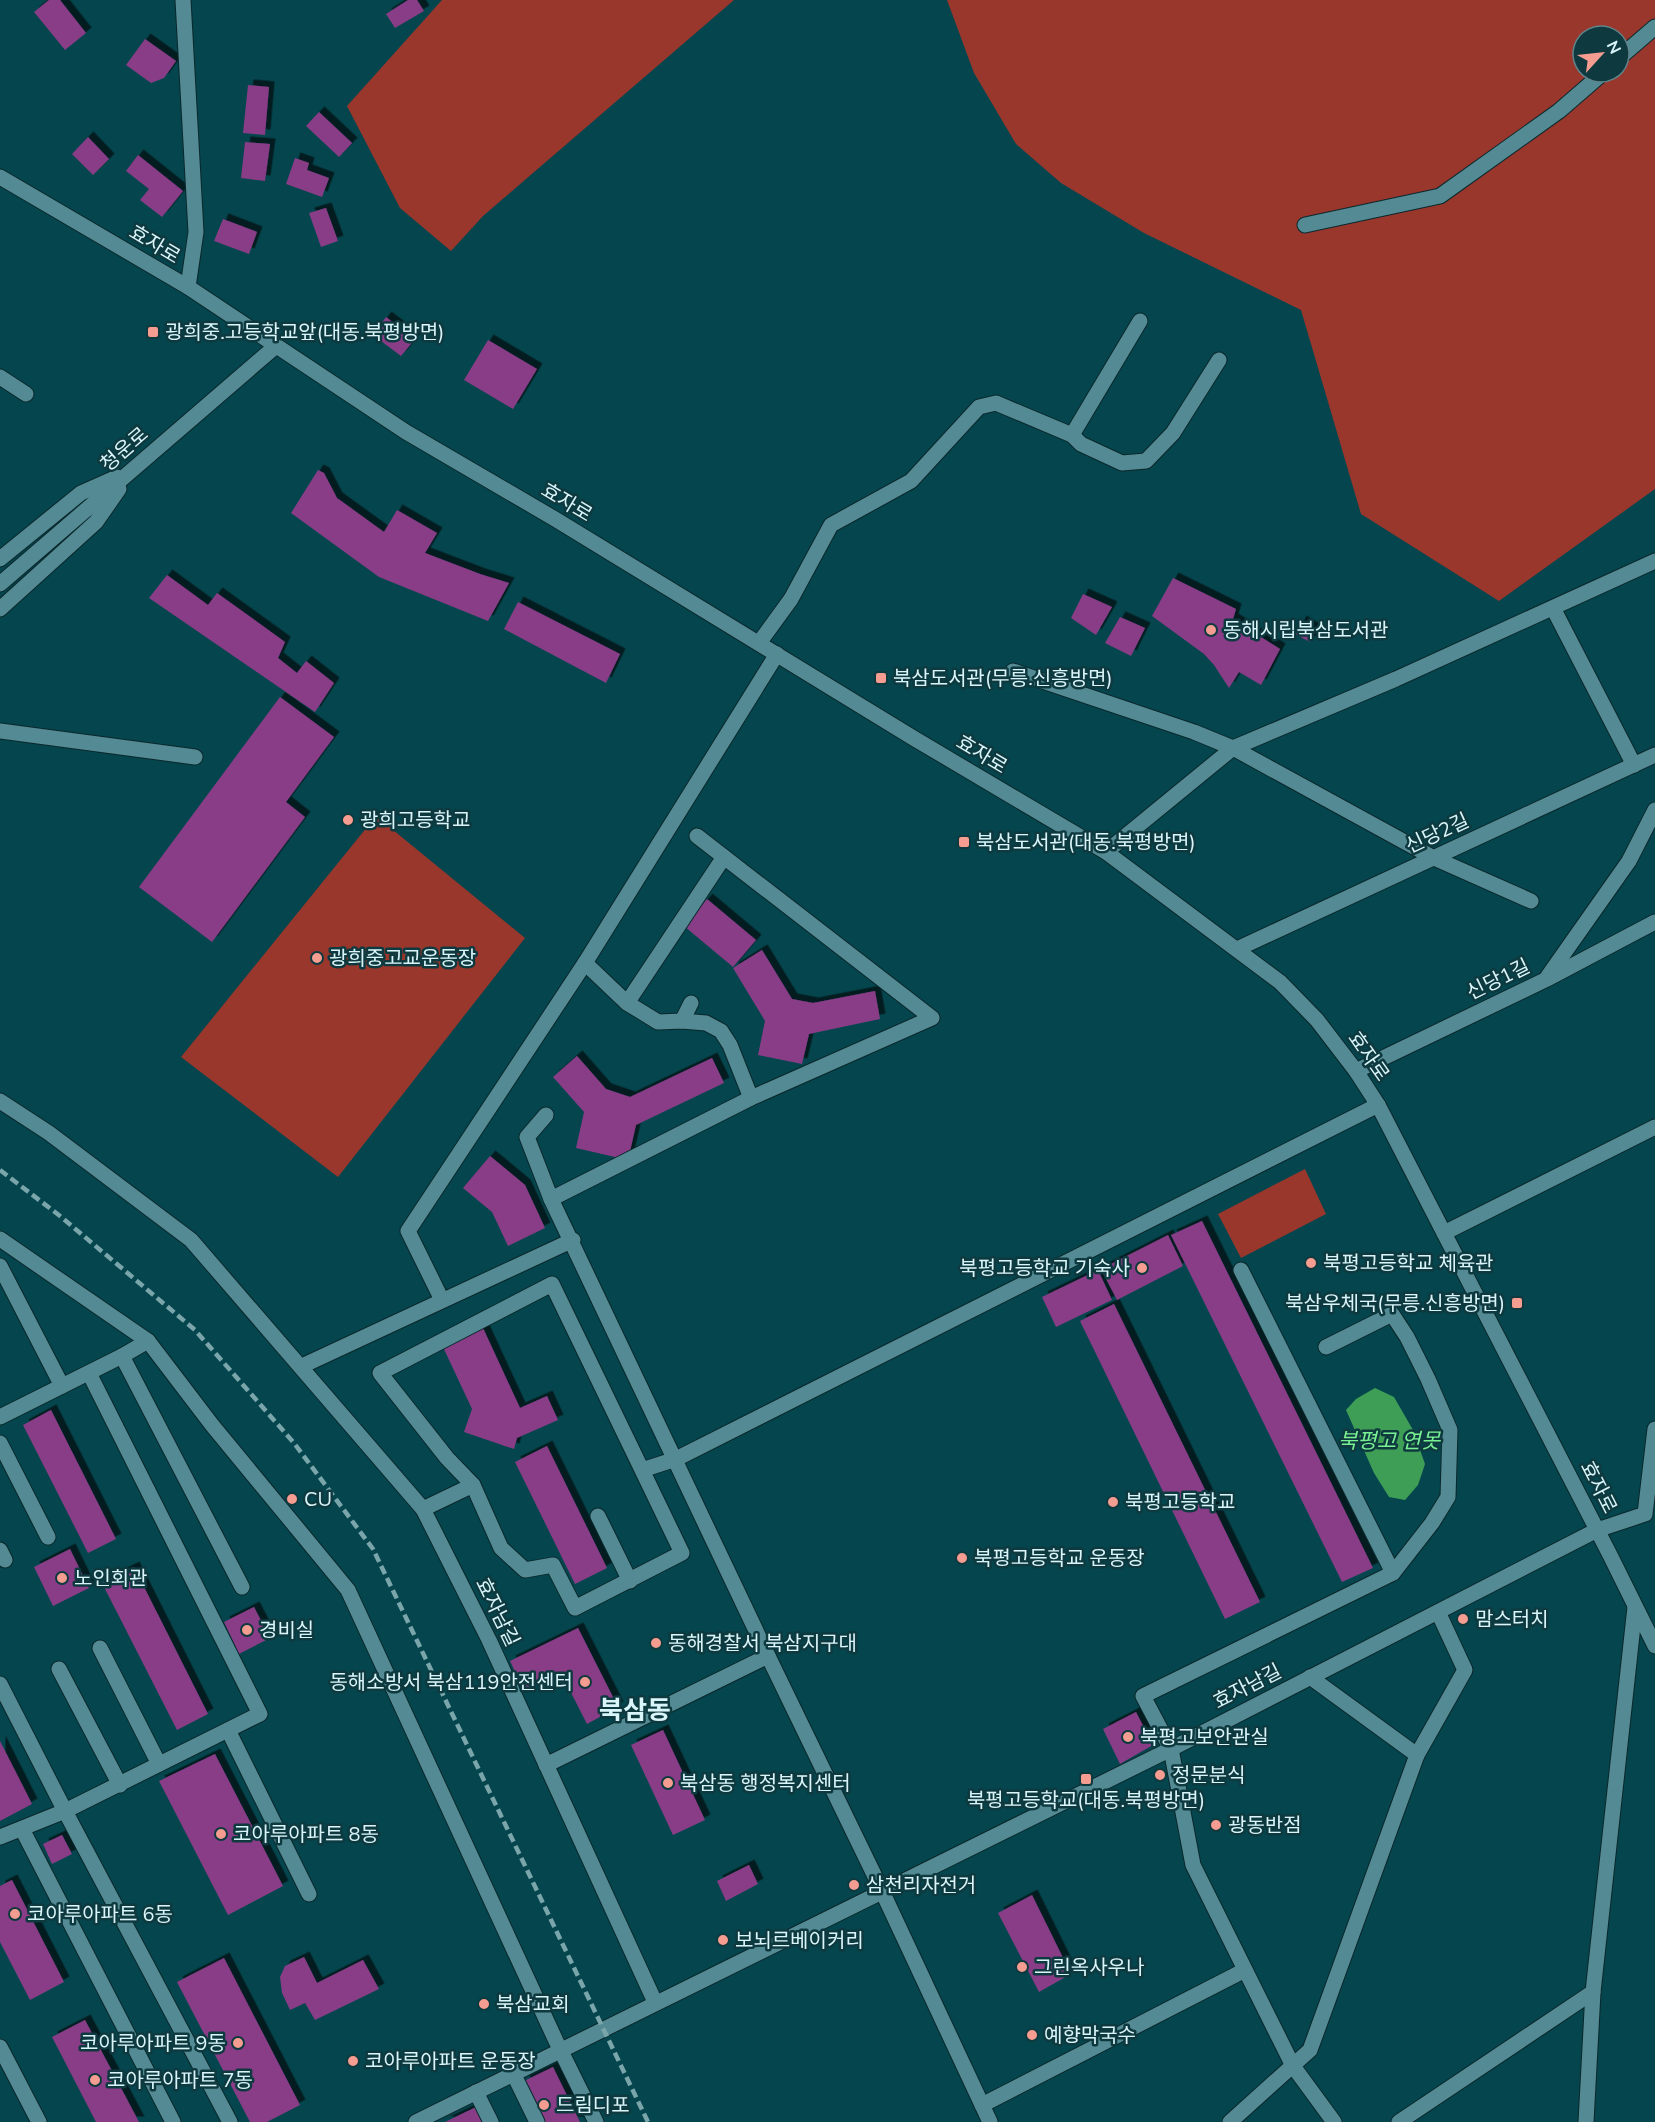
<svg xmlns="http://www.w3.org/2000/svg" width="1655" height="2122" viewBox="0 0 1655 2122" font-family="'Nunito Sans','Noto Sans KR',sans-serif">
  <style>
    .green { fill: #99372d; fill-rule: evenodd }
    .water { fill: #3f9e56 }
    .building { fill: #883d86; filter: url(#shadow) }
    .lines { fill: none; stroke-linecap: round; stroke-linejoin: round }
    .minor-casing { stroke: #0a282c; stroke-width: 17 }
    .minor { stroke: #548a93; stroke-width: 15 }
    .rail { stroke: #79a5ab; stroke-width: 4.5; stroke-dasharray: 9 4.5; stroke-linecap: butt }
    .poi-dot { fill: #f59d90; stroke: #0d393f; stroke-width: 2 }
    .labels { text-anchor: middle; stroke-width: 5; stroke-linejoin: round; paint-order: stroke }
    .street-label { font-size: 20px; fill: #d9f5fa; stroke: #0d393f }
    .poi-label { font-size: 20px; fill: #d9f5fa; stroke: #0d393f; text-anchor: start }
    .water-label { font-size: 21px; font-style: italic; fill: #79f193; stroke: #0d393f }
    .district-label { font-size: 26px; font-weight: bold; fill: #d9f5fa; stroke: #0d393f }
  </style>
  <defs>
    <filter id="shadow"><feDropShadow dx="5.5" dy="-5.5" stdDeviation="0" flood-color="#0009"/></filter>
  </defs>
  <rect width="100%" height="100%" fill="#05454d"/>
  <g class="green">
    <path d="M442,0H734L483,216L451,251L400,208L347,106Z"/>
    <path d="M947,0H1655V489L1499,601L1361,514L1301,310L1144,233L1061,183L1016,144L974,73ZM1583,36H1619V72H1583Z"/>
    <path d="M376,816L525,938L338,1177L181,1057Z"/>
    <path d="M1305,1169L1326,1214L1241,1258L1218,1214Z"/>
  </g>
  <path class="water" d="M1375,1388L1394,1397L1413,1430L1425,1464L1418,1485L1405,1500L1389,1497L1374,1473L1346,1410L1356,1399Z"/>
  <g class="building">
    <path d="M49,0H60L86,33L65,50L34,12Z"/>
    <path d="M408,0H417L424,11L395,28L386,14Z"/>
    <path d="M145,39L176,61L164,78L151,83L126,65Z"/>
    <path d="M248,85L269,87L265,135L243,133Z"/>
    <path d="M319,112L352,143L339,157L306,126Z"/>
    <path d="M88,137L109,159L93,175L72,154Z"/>
    <path d="M245,142L270,144L265,181L241,178Z"/>
    <path d="M138,155L183,191L162,217L140,200L149,189L126,171Z"/>
    <path d="M295,158L309,163L307,170L329,178L322,197L286,184Z"/>
    <path d="M326,208L338,241L321,247L309,213Z"/>
    <path d="M223,219L257,232L249,254L214,241Z"/>
    <path d="M386,317L415,339L401,356L373,335Z"/>
    <path d="M488,340L537,369L513,409L464,380Z"/>
    <path d="M318,470L324,473L337,498L384,532L397,510L437,533L425,553L480,574L509,583L488,621L379,577L291,513Z"/>
    <path d="M167,575L208,605L217,593L285,642L278,658L297,673L306,661L334,683L315,712L149,598Z"/>
    <path d="M1173,578L1236,609L1233,619L1280,649L1261,685L1239,672L1229,688L1214,665L1204,654L1152,616Z"/>
    <path d="M1083,594L1112,607L1096,635L1071,618Z"/>
    <path d="M518,602L620,654L606,683L504,629Z"/>
    <path d="M1120,617L1145,628L1131,656L1105,643Z"/>
    <path d="M1301,621L1316,630L1310,642L1295,634Z"/>
    <path d="M280,697L334,737L286,802L305,817L212,942L139,887Z"/>
    <path d="M707,899L756,940L733,967L684,926Z"/>
    <path d="M762,950L792,999L813,1003L875,991L880,1019L809,1034L802,1064L758,1055L765,1021L733,968Z"/>
    <path d="M577,1056L606,1089L630,1097L712,1058L724,1083L636,1125L628,1160L576,1148L584,1112L553,1077Z"/>
    <path d="M490,1156L525,1185L545,1228L508,1246L492,1212L463,1188Z"/>
    <path d="M1202,1221L1373,1568L1342,1582L1171,1235Z"/>
    <path d="M1168,1235L1183,1266L1117,1300L1101,1269Z"/>
    <path d="M1098,1270L1112,1300L1056,1327L1042,1297Z"/>
    <path d="M1114,1304L1260,1602L1225,1619L1080,1321Z"/>
    <path d="M483,1328L520,1408L547,1396L558,1420L517,1438L514,1449L464,1432L472,1409L443,1347Z"/>
    <path d="M51,1410L116,1539L88,1553L23,1425Z"/>
    <path d="M547,1446L607,1568L575,1584L515,1462Z"/>
    <path d="M70,1549L89,1588L53,1606L34,1567Z"/>
    <path d="M134,1567L208,1714L177,1730L102,1583Z"/>
    <path d="M254,1607L270,1638L239,1654L224,1622Z"/>
    <path d="M578,1628L618,1707L587,1724L561,1673L524,1691L510,1661Z"/>
    <path d="M1136,1712L1153,1745L1120,1764L1103,1729Z"/>
    <path d="M663,1730L705,1820L673,1835L631,1745Z"/>
    <path d="M0,1741L32,1804L0,1821Z"/>
    <path d="M215,1754L283,1886L228,1915L159,1781Z"/>
    <path d="M62,1835L72,1854L52,1864L43,1844Z"/>
    <path d="M749,1865L758,1884L726,1901L717,1881Z"/>
    <path d="M12,1880L64,1982L30,2000L0,1942V1886Z"/>
    <path d="M1032,1895L1071,1974L1039,1992L998,1913Z"/>
    <path d="M304,1957L317,1983L363,1960L379,1989L315,2020L305,2003L290,2010L282,1993L280,1977L285,1966Z"/>
    <path d="M224,1958L300,2105L267,2122H250L177,1982Z"/>
    <path d="M85,2020L139,2122H96L52,2037Z"/>
    <path d="M553,2067L580,2122H545L524,2081Z"/>
    <path d="M476,2107L483,2122H445Z"/>
  </g>
  <g class="lines">
    <g class="minor-casing">
      <g id="minor">
        <path d="M183,0L196,232L188,287"/>
        <path d="M1619,58L1655,27"/>
        <path d="M0,177L188,287L406,432L555,519L915,739L1106,852L1280,982L1317,1020L1356,1071L1378,1105L1610,1555L1655,1646"/>
        <path d="M1305,225L1440,196L1559,111L1604,72"/>
        <path d="M0,377L26,394"/>
        <path d="M1072,435L1140,321"/>
        <path d="M0,559L81,493L117,477"/>
        <path d="M0,584L276,346"/>
        <path d="M1553,608L1634,765"/>
        <path d="M0,609L96,522L119,489"/>
        <path d="M759,643L791,599L831,525L911,481L979,407L996,403L1072,435L1081,444L1122,463L1146,461L1173,433L1219,360"/>
        <path d="M1013,671L1194,732L1233,748L1396,679L1655,561"/>
        <path d="M0,731L195,757"/>
        <path d="M1106,852L1233,748L1434,858L1531,901"/>
        <path d="M1237,949L1655,755"/>
        <path d="M585,963L627,1003L724,857"/>
        <path d="M1548,976L1629,861L1655,810"/>
        <path d="M627,1003L658,1022L682,1021L706,1023L721,1031L730,1045L751,1098"/>
        <path d="M682,1021L691,1003"/>
        <path d="M1356,1071L1547,979L1655,922"/>
        <path d="M0,1101L49,1133L191,1240L423,1509L489,1640L655,2002"/>
        <path d="M546,1115L527,1137L551,1199L768,1656L882,1891L990,2122"/>
        <path d="M551,1199L751,1098L932,1018L697,836"/>
        <path d="M1444,1233L1655,1127"/>
        <path d="M0,1239L148,1341L212,1425L348,1590L556,2041L596,2122"/>
        <path d="M0,1266L62,1386"/>
        <path d="M1241,1270L1393,1573"/>
        <path d="M442,1300L408,1231L585,963L777,654"/>
        <path d="M1326,1347L1392,1314L1407,1337L1428,1379L1450,1430L1448,1497L1432,1523L1393,1573L1143,1696L1171,1749L1193,1865L1293,2066L1334,2122"/>
        <path d="M122,1356L242,1587"/>
        <path d="M302,1366L573,1240"/>
        <path d="M89,1373L260,1714L65,1811L230,2122"/>
        <path d="M0,1417L122,1356L148,1341"/>
        <path d="M0,1443L48,1537"/>
        <path d="M642,1470L682,1553L575,1608L553,1565L525,1570L501,1548L473,1485L447,1458L380,1373L552,1284L642,1470L676,1459L1378,1105"/>
        <path d="M423,1509L473,1485"/>
        <path d="M598,1516L630,1581"/>
        <path d="M0,1550L5,1560"/>
        <path d="M100,1648L159,1764"/>
        <path d="M59,1669L120,1785"/>
        <path d="M0,1684L65,1811L0,1837"/>
        <path d="M228,1730L309,1894"/>
        <path d="M1417,1755L1465,1670L1438,1612"/>
        <path d="M546,1765L768,1656"/>
        <path d="M22,1829L173,2122"/>
        <path d="M0,2047L39,2122"/>
        <path d="M513,2073L537,2122"/>
        <path d="M476,2092L491,2122"/>
        <path d="M982,2105L1245,1970"/>
        <path d="M416,2122L1171,1749L1597,1530L1645,1514L1655,1429"/>
        <path d="M1230,2122L1310,2050L1417,1755L1310,1677"/>
        <path d="M1399,2122L1593,1992"/>
        <path d="M1586,2122L1593,1992L1635,1607"/>
      </g>
    </g>
    <use href="#minor" class="minor"/>
    <path class="rail" d="M0,1170L60,1216L195,1330L294,1443L373,1549L648,2122"/>
  </g>
  <g class="poi-dot">
    <rect x="147" y="326" width="12" height="12" rx="3"/>
    <circle cx="1211" cy="630" r="6"/>
    <rect x="875" y="672" width="12" height="12" rx="3"/>
    <circle cx="348" cy="820" r="6"/>
    <rect x="958" y="836" width="12" height="12" rx="3"/>
    <circle cx="317" cy="958" r="6"/>
    <circle cx="1311" cy="1263" r="6"/>
    <circle cx="1142" cy="1268" r="6"/>
    <rect x="1511" y="1297" width="12" height="12" rx="3"/>
    <circle cx="292" cy="1499" r="6"/>
    <circle cx="1113" cy="1502" r="6"/>
    <circle cx="962" cy="1558" r="6"/>
    <circle cx="62" cy="1578" r="6"/>
    <circle cx="1463" cy="1619" r="6"/>
    <circle cx="247" cy="1630" r="6"/>
    <circle cx="656" cy="1643" r="6"/>
    <circle cx="585" cy="1682" r="6"/>
    <circle cx="1128" cy="1737" r="6"/>
    <circle cx="1160" cy="1775" r="6"/>
    <rect x="1080" y="1773" width="12" height="12" rx="3"/>
    <circle cx="668" cy="1783" r="6"/>
    <circle cx="1216" cy="1825" r="6"/>
    <circle cx="221" cy="1834" r="6"/>
    <circle cx="854" cy="1885" r="6"/>
    <circle cx="15" cy="1914" r="6"/>
    <circle cx="723" cy="1940" r="6"/>
    <circle cx="1022" cy="1967" r="6"/>
    <circle cx="484" cy="2004" r="6"/>
    <circle cx="1032" cy="2035" r="6"/>
    <circle cx="238" cy="2043" r="6"/>
    <circle cx="353" cy="2061" r="6"/>
    <circle cx="95" cy="2080" r="6"/>
    <circle cx="544" cy="2105" r="6"/>
  </g>
  <g class="labels">
    <g class="street-label">
      <text transform="translate(155 244) rotate(31)" y="7">효자로</text>
      <text transform="translate(124 449) rotate(-41)" y="7">청운로</text>
      <text transform="translate(567 502) rotate(31)" y="7">효자로</text>
      <text transform="translate(982 754) rotate(31)" y="7">효자로</text>
      <text transform="translate(1437 833) rotate(-25)" y="7">신당2길</text>
      <text transform="translate(1498 979) rotate(-26)" y="7">신당1길</text>
      <text transform="translate(1369 1056) rotate(55)" y="7">효자로</text>
      <text transform="translate(1599 1487) rotate(63)" y="7">효자로</text>
      <text transform="translate(498 1612) rotate(64)" y="7">효자남길</text>
      <text transform="translate(1247 1686) rotate(-27)" y="7">효자남길</text>
    </g>
    <g class="poi-label">
      <text x="165" y="339">광희중.고등학교앞(대동.북평방면)</text>
      <text x="1223" y="637">동해시립북삼도서관</text>
      <text x="893" y="685">북삼도서관(무릉.신흥방면)</text>
      <text x="360" y="827">광희고등학교</text>
      <text x="976" y="849">북삼도서관(대동.북평방면)</text>
      <text x="329" y="965">광희중고교운동장</text>
      <text x="1323" y="1270">북평고등학교 체육관</text>
      <text x="1130" y="1275" text-anchor="end">북평고등학교 기숙사</text>
      <text x="1505" y="1310" text-anchor="end">북삼우체국(무릉.신흥방면)</text>
      <text x="304" y="1506">CU</text>
      <text x="1125" y="1509">북평고등학교</text>
      <text x="974" y="1565">북평고등학교 운동장</text>
      <text x="74" y="1585">노인회관</text>
      <text x="1475" y="1626">맘스터치</text>
      <text x="259" y="1637">경비실</text>
      <text x="668" y="1650">동해경찰서 북삼지구대</text>
      <text x="573" y="1689" text-anchor="end">동해소방서 북삼119안전센터</text>
      <text x="1140" y="1744">북평고보안관실</text>
      <text x="1172" y="1782">정문분식</text>
      <text x="680" y="1790">북삼동 행정복지센터</text>
      <text x="1086" y="1807" text-anchor="middle">북평고등학교(대동.북평방면)</text>
      <text x="1228" y="1832">광동반점</text>
      <text x="233" y="1841">코아루아파트 8동</text>
      <text x="866" y="1892">삼천리자전거</text>
      <text x="27" y="1921">코아루아파트 6동</text>
      <text x="735" y="1947">보뇌르베이커리</text>
      <text x="1034" y="1974">그린옥사우나</text>
      <text x="496" y="2011">북삼교회</text>
      <text x="1044" y="2042">예향막국수</text>
      <text x="226" y="2050" text-anchor="end">코아루아파트 9동</text>
      <text x="365" y="2068">코아루아파트 운동장</text>
      <text x="107" y="2087">코아루아파트 7동</text>
      <text x="556" y="2112">드림디포</text>
    </g>
    <g class="water-label">
      <text x="1389" y="1448">북평고 연못</text>
    </g>
    <g class="district-label">
      <text x="635" y="1719">북삼동</text>
    </g>
  </g>
  <g transform="translate(1601 54) rotate(63)"><circle r="28" fill="#0d393f" stroke="#5f848a" stroke-width="1.5"/>
  <path d="M0-4.5L10 22L0 15L-10 22Z" fill="#f59d90"/>
  <text y="-9" font-size="16" font-weight="bold" text-anchor="middle" fill="#d9f5fa">N</text>
  </g>
</svg>
